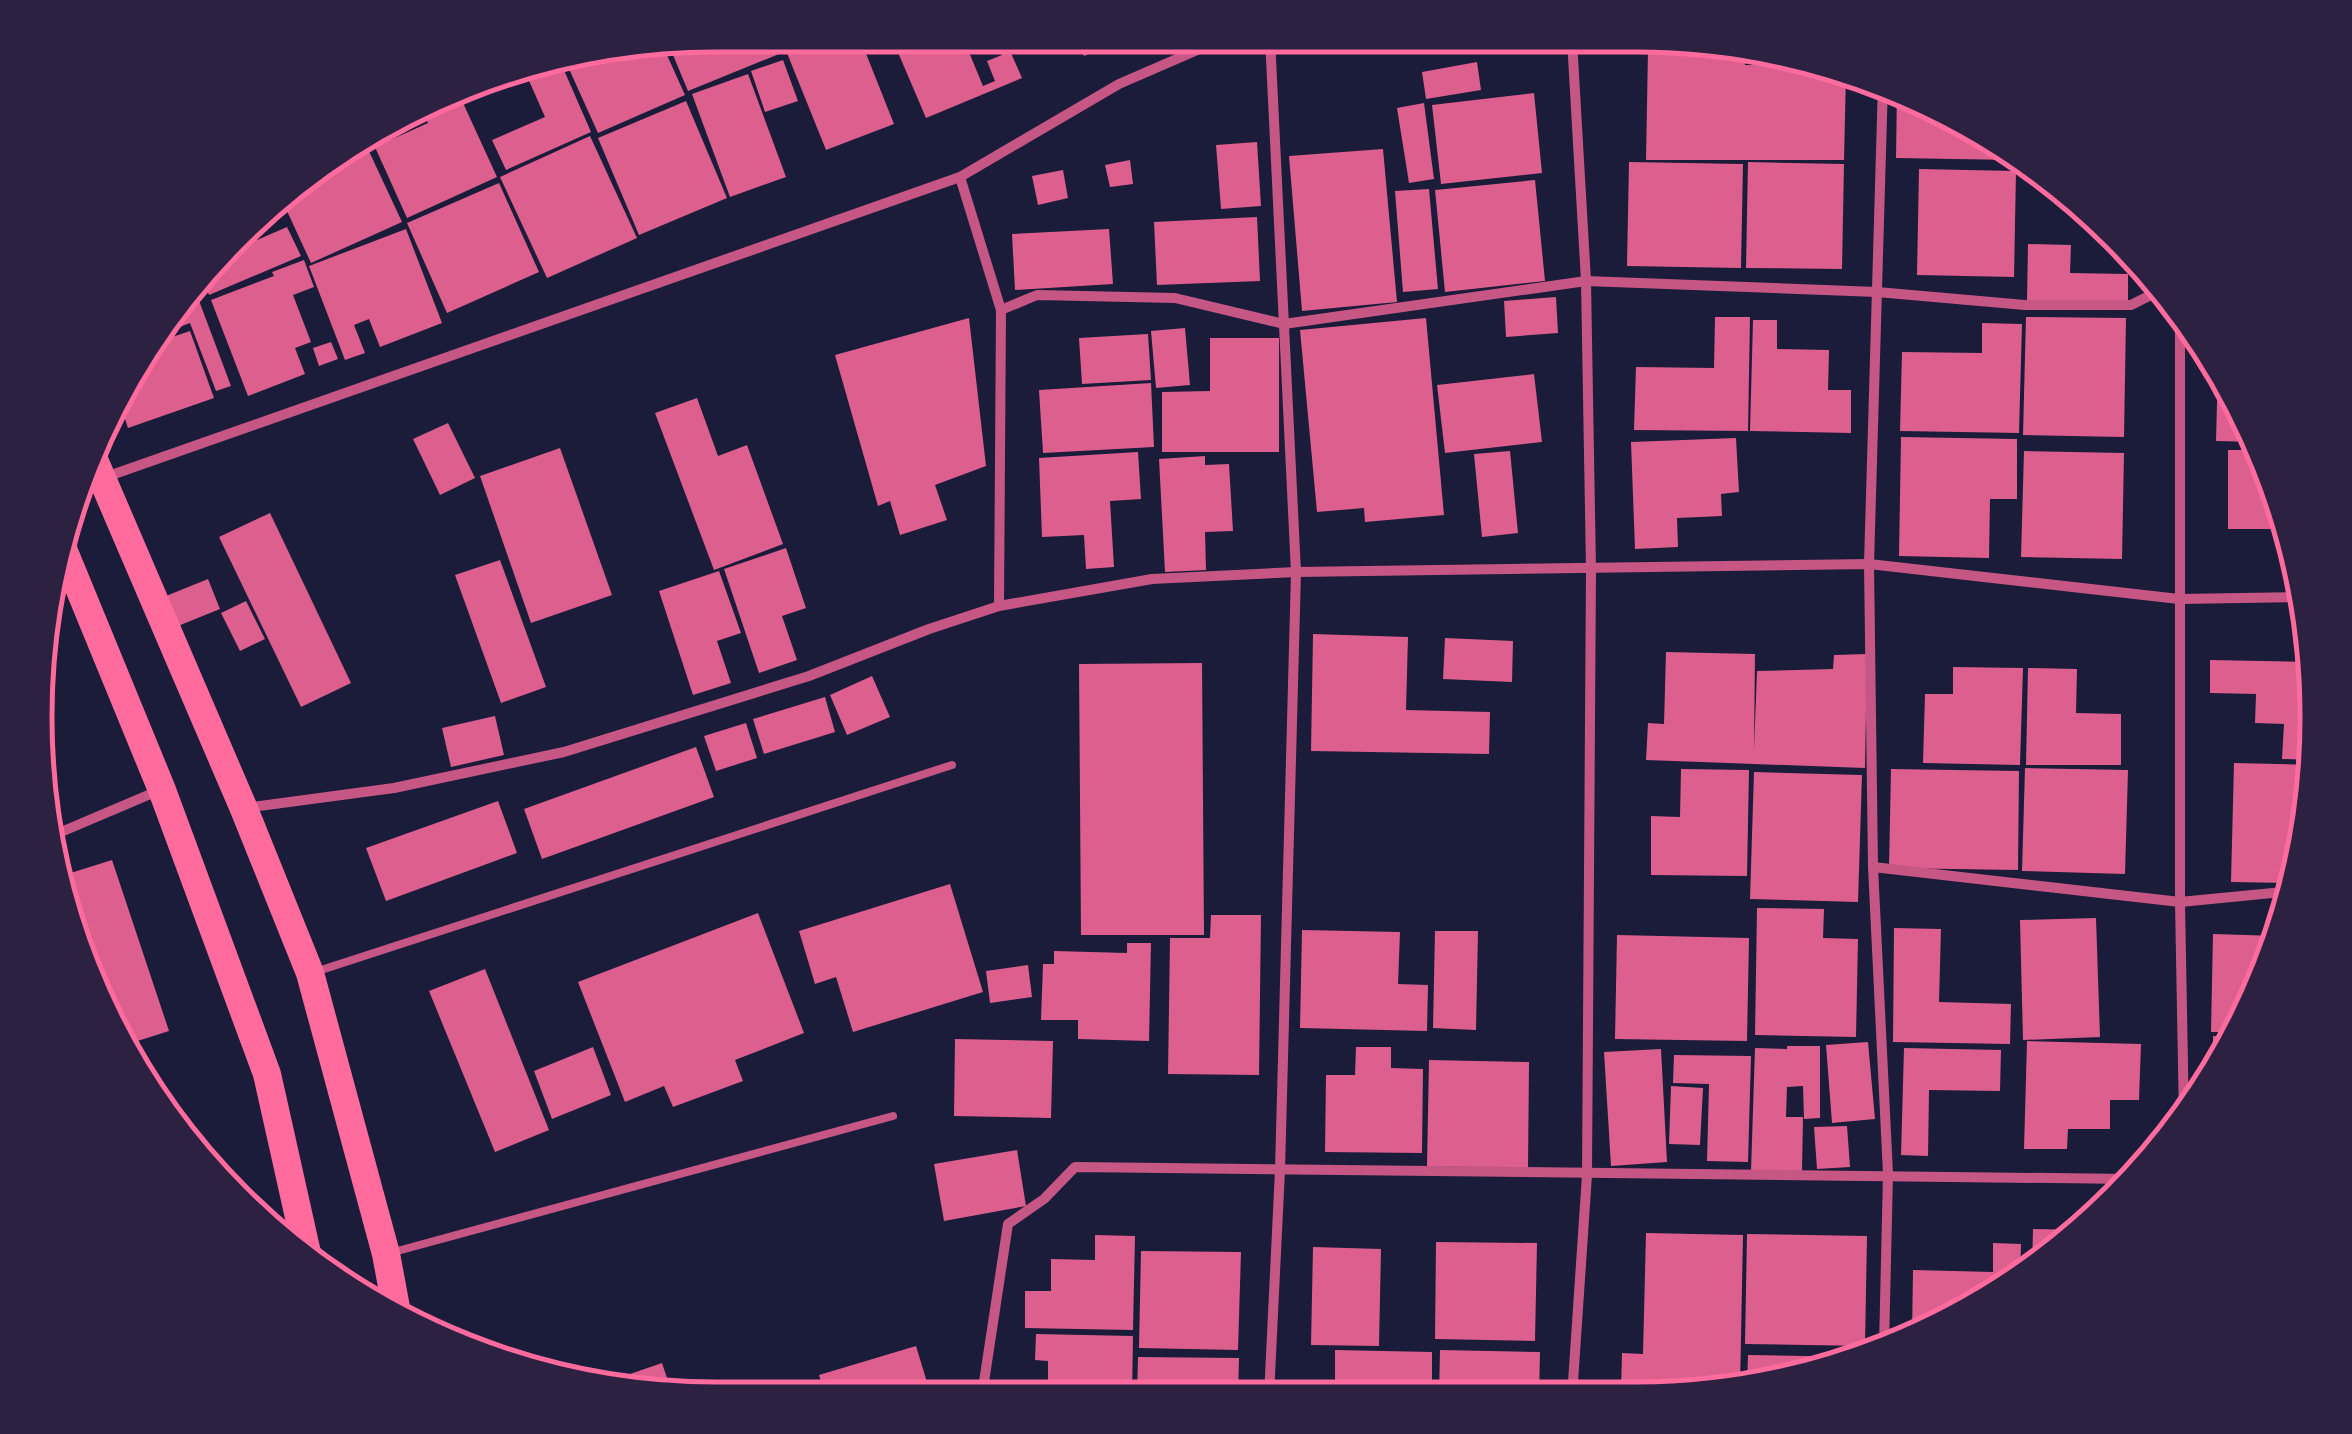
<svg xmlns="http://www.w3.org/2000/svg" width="2352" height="1434" viewBox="0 0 2352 1434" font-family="Inter,sans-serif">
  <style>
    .building { fill: #dd5f8e }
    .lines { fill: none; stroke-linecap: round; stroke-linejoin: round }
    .service { stroke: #c65784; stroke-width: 8 }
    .minor { stroke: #c65784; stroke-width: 10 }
    .trunk { stroke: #ff6b9d; stroke-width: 28 }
    .rim { fill: none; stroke: #ff6b9d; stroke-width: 5 }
  </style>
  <rect width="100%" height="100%" fill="#1b1b3a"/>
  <g class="building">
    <path d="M717,35H771L779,54L688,91L668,43Z"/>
    <path d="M832,36H859L894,124L826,150L787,53Z"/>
    <path d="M891,36L987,37L966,45L983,86L995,81L987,61L1002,55L994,37H1004L1022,78L926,118Z"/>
    <path d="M1035,37H1119L1121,41L1084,56L1077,39L1041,53Z"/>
    <path d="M662,44L685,95L598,133L565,60Z"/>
    <path d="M1648,49L1746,51L1745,65L1817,66L1846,73L1844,160H1646Z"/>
    <path d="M783,60L798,101L765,112L751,71Z"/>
    <path d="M560,61L591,132L506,170L492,140L545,117L523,67Z"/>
    <path d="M1477,62L1481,90L1426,99L1422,72Z"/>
    <path d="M748,74L786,177L730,197L692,94Z"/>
    <path d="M1897,88L2013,154V160L1896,158Z"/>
    <path d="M458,92L497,177L407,218L375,147L428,123L423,111Z"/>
    <path d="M1534,93L1542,173L1441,184L1432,105Z"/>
    <path d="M686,101L727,198L639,235L598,138Z"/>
    <path d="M1424,103L1434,179L1409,183L1397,108Z"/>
    <path d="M590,136L637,238L547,278L500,177Z"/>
    <path d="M1257,142L1261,206L1221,209L1216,145Z"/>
    <path d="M367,147L402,222L311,263L281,198L300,178Z"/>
    <path d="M1383,149L1397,302L1302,311L1289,156Z"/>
    <path d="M1130,160L1133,184L1110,187L1105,165Z"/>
    <path d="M1629,162L1743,164L1741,268L1627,266Z"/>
    <path d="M1748,162L1844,164L1842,269L1746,268Z"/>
    <path d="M1919,169L2016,171L2014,277L1917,275Z"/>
    <path d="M1063,170L1068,198L1038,205L1032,176Z"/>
    <path d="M1535,180L1545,281L1445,292L1435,190Z"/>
    <path d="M499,183L539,272L447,313L407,223Z"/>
    <path d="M1429,189L1438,289L1403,292L1395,191Z"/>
    <path d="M1257,217L1260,281L1157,285L1154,222Z"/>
    <path d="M287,227L301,256L209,295L203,281L252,229L257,240Z"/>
    <path d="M406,229L442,323L380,347L369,319L354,325L365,353L345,360L309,266Z"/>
    <path d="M1109,229L1113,284L1015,290L1012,234Z"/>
    <path d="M2028,244L2071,245L2070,273L2128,274V303L2027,301Z"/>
    <path d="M304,260L314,287L293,295L311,342L295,348L305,374L248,396L211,300L274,276L272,272Z"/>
    <path d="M195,290L231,386L216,391L190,323L164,333L161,326Z"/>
    <path d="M1556,297L1558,333L1506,337L1504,301Z"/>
    <path d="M1715,317H1750L1748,431L1634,430L1636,367L1714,368Z"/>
    <path d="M2026,317L2126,318L2124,437L2023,435Z"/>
    <path d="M969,318L986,466L935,485L947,520L900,535L890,501L878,506L835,355Z"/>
    <path d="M1426,318L1444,515L1365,522L1364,508L1317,512L1300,330Z"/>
    <path d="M1753,320H1777V349L1829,350L1828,390H1851V433L1750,431Z"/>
    <path d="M1982,323L2022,324L2019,433L1900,431L1902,352L1982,353Z"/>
    <path d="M1185,328L1190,385L1156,388L1151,331Z"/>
    <path d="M190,331L214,398L128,428L119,401L146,346Z"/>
    <path d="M1148,334L1151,380L1082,384L1079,338Z"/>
    <path d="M1210,338H1279V452H1162V392L1210,391Z"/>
    <path d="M331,342L338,359L319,366L313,348Z"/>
    <path d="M2218,365L2225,376L2255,442L2216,441Z"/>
    <path d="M1534,374L1542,442L1445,453L1437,385Z"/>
    <path d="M1151,383L1154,447L1043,453L1039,390Z"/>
    <path d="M697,398L718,456L747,445L783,544L714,570L655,413Z"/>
    <path d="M448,423L475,478L440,495L413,439Z"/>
    <path d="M1901,437L2017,439V499H1990L1989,558L1899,556Z"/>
    <path d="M1736,438L1739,492L1721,494L1722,516L1677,518L1678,547L1635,549L1631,442Z"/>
    <path d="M560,448L612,595L531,623L480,476Z"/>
    <path d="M2228,450H2259L2281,497L2288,529H2228Z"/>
    <path d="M1510,451L1518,533L1482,537L1474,454Z"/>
    <path d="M2024,451L2124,453L2122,559L2021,557Z"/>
    <path d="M1138,452L1141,499L1110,501L1114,567L1086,569L1084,535L1042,537L1039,458Z"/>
    <path d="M1205,456V465L1229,464L1233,531L1205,532L1206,570L1165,572L1159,459Z"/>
    <path d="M270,513L351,683L301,707L219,537Z"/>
    <path d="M786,548L806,608L782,616L797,660L759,673L724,569Z"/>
    <path d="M500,560L546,687L501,703L455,575Z"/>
    <path d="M719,571L741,633L717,641L731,683L693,695L659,591Z"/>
    <path d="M208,579L220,609L168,630L156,600Z"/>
    <path d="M246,601L265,639L240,651L221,613Z"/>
    <path d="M1313,634L1408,637L1406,710L1490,712L1489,754L1311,751Z"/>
    <path d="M1445,638L1513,641L1512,682L1443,679Z"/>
    <path d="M1666,652L1755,654L1754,750L1757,671L1833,669L1834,655L1867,654L1865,768L1646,760L1648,723L1664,724Z"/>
    <path d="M2210,660L2312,662L2316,760L2282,759L2284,724L2255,723L2256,694L2210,693Z"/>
    <path d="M1202,663L1204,935H1081L1079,664Z"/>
    <path d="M1953,667L2023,668L2020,765L1923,763L1925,694H1953Z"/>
    <path d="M2028,668L2077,669L2076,713L2121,714V765H2026Z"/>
    <path d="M872,676L890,717L847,735L830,695Z"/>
    <path d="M825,697L835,732L764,754L753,719Z"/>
    <path d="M495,716L504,755L451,767L442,728Z"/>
    <path d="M746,723L757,758L716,771L704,736Z"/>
    <path d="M696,747L714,797L542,859L524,809Z"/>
    <path d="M2234,763L2315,765L2295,883L2231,882Z"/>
    <path d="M2025,768L2128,770L2125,874L2022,871Z"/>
    <path d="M1681,769L1749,770L1747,876L1651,875V816L1680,817Z"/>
    <path d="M1891,769L2019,771L2018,870L1889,868Z"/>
    <path d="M1754,772L1862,775L1858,902L1750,899Z"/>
    <path d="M498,801L517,853L386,901L366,848Z"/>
    <path d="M112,860L169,1031L125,1045L71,936L61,876Z"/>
    <path d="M950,884L983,992L853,1032L836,977L815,984L799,931Z"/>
    <path d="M1757,908L1824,909L1823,938L1858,939L1856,1037L1755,1035Z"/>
    <path d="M758,913L804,1033L735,1060L743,1081L673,1107L664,1086L625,1102L578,982Z"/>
    <path d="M1211,915H1261L1259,1075L1168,1074L1170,938H1210Z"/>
    <path d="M2096,918L2100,1037L2023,1040L2020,920Z"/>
    <path d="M1894,928L1941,929L1939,1002L2011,1004L2010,1044L1893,1042Z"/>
    <path d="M1302,930L1400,932L1398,984L1428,985L1427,1031L1300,1028Z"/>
    <path d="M1435,931H1478L1476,1030L1433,1028Z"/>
    <path d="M2213,934L2278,936L2247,1018L2238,1032H2211Z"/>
    <path d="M1617,935L1749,938L1747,1041L1615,1039Z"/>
    <path d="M1127,943H1151L1149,1041L1078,1039V1020H1041L1043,964H1054V951L1127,953Z"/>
    <path d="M1028,965L1032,997L990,1003L986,971Z"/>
    <path d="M485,969L549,1130L495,1152L429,991Z"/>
    <path d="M2213,1036L2235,1037L2213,1073Z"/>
    <path d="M955,1039L1053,1041L1051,1118L954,1116Z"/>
    <path d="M2027,1041L2141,1044L2139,1100H2110V1129H2068L2067,1149H2024Z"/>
    <path d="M1868,1042L1875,1119L1832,1123L1826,1045Z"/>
    <path d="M1787,1046H1820V1118L1804,1119L1803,1086L1787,1087L1786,1117H1803L1802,1171H1751L1755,1048L1787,1049Z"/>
    <path d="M593,1047L611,1095L552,1119L534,1071Z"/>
    <path d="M1356,1047H1391V1068L1423,1069L1422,1153L1325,1152L1326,1075H1355Z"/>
    <path d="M1904,1048L2001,1050L2000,1091L1929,1090L1928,1156L1901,1155Z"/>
    <path d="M1661,1049L1667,1162L1611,1166L1604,1052Z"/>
    <path d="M1674,1055L1751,1056L1748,1162L1707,1161L1709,1084L1673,1083Z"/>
    <path d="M1429,1060L1529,1062L1528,1168L1427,1166Z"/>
    <path d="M1671,1086L1703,1088L1700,1145L1669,1144Z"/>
    <path d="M1847,1126L1850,1167L1817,1169L1814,1127Z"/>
    <path d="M1017,1150L1026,1206L944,1221L934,1164Z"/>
    <path d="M2033,1229L2084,1230L2032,1268Z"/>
    <path d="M1646,1233L1743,1235L1740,1388L1695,1395L1621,1393L1622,1353L1643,1354Z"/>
    <path d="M1747,1234L1867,1236L1865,1346L1745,1344Z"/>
    <path d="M1095,1235L1135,1236L1133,1330L1025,1328V1291H1051V1259L1095,1260Z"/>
    <path d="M1436,1242L1537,1243L1535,1341L1435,1339Z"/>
    <path d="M1993,1243L2021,1244L2020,1276L1975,1308L1912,1334L1913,1270L1993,1272Z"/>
    <path d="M1313,1247L1381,1249L1379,1346L1311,1345Z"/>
    <path d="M1141,1251L1241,1252L1238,1350L1139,1348Z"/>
    <path d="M1036,1334L1133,1336L1132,1395H1048V1361L1035,1360Z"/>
    <path d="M916,1346L930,1392L920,1394H825L819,1375Z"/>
    <path d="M1335,1350L1432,1352V1396H1335Z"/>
    <path d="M1440,1350L1540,1352L1539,1397H1439Z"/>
    <path d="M1748,1355L1857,1357L1812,1376L1747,1386Z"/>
    <path d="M1138,1357L1239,1358L1238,1396L1137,1395Z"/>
    <path d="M662,1363L672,1393H629L598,1385Z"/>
  </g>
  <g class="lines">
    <g class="service">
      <path d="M315,972L952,765"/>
      <path d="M390,1253L893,1116"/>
    </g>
    <g class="minor">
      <path d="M1883,83L1869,564L1873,867L1888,1174L1884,1346"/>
      <path d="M960,177L1001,310L999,606"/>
      <path d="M1001,310L1037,295L1175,298L1284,324L1586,281L1877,292L2025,305H2131L2163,289"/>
      <path d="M2180,313V902L2184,1120"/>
      <path d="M103,478L960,177L1119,84L1225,38"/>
      <path d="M245,808L394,788L564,752L809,676L929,629L999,606L1152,579L1296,572L1869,564L2179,599L2304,597"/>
      <path d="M54,835L160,790"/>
      <path d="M1873,867L2180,902L2294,891"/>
      <path d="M982,1395L1008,1224L1044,1199L1075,1167L2132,1179"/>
      <path d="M1269,1396L1280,1170L1296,572L1270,38"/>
      <path d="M1572,1397L1587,1175L1591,569L1586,281L1572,40"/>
    </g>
    <g class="trunk">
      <path d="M92,455L244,809L310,973L386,1254L397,1313"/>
      <path d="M63,549L162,790L267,1074L309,1262"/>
    </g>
  </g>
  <path d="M0 0H2352V1434H0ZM716 52H1636A664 664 0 0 1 2300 716V718A664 664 0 0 1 1636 1382H716A664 664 0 0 1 52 718V716A664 664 0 0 1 716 52Z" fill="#2d2142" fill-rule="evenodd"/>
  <path class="rim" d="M716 52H1636A664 664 0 0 1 2300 716V718A664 664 0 0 1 1636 1382H716A664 664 0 0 1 52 718V716A664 664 0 0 1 716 52Z"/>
</svg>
